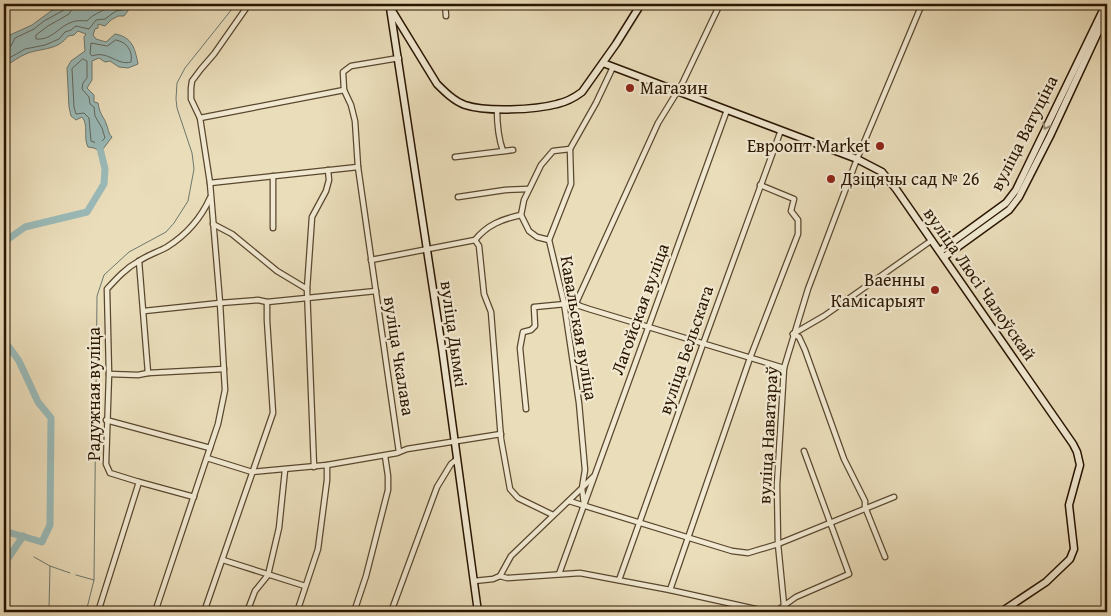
<svg xmlns="http://www.w3.org/2000/svg" width="1111" height="616" viewBox="0 0 1111 616" font-family="'Gentium Book Plus',serif">
  <style>
    .water { fill: #9abab8; stroke: #6d786e }
    .lines { fill: none; stroke-linecap: round; stroke-linejoin: round }
    .shore { stroke: #62685c; stroke-width: 1 }
    .stream { stroke: #6d786e; stroke-width: 1 }
    .river { stroke: #9abab8; stroke-width: 7 }
    .street-casing { stroke: #59472e; stroke-width: 7 }
    .secondary-casing { stroke: #291500; stroke-width: 9 }
    .street { stroke: #f1e9d2; stroke-width: 4.5 }
    .secondary { stroke: #f1e9d2; stroke-width: 6 }
    .oneway { stroke: #978a74 }
    .poi-dot { fill: #8f2418; stroke: #f1e9d2; stroke-width: 2 }
    .labels { text-anchor: middle; stroke-width: 4.5; stroke-linejoin: round; paint-order: stroke }
    .poi-label { font-size: 18px; fill: #291500; stroke: #f1e9d2; text-anchor: start }
    .street-label { font-size: 18px; fill: #291500; stroke: #f1e9d2 }
  </style>
  <rect width="100%" height="100%" fill="#eaddba"/>
  <filter id="stains"><feTurbulence type="fractalNoise" baseFrequency=".004" numOctaves="4"/><feColorMatrix values="0 0 0 0 .2 0 0 0 0 .09 0 0 0 0 .02 0 0 0 .5 -.17"/></filter>
  <radialGradient id="worn" r=".72"><stop offset=".6" stop-color="#630" stop-opacity="0"/><stop offset="1" stop-color="#630" stop-opacity=".3"/></radialGradient>
  <path class="water" d="M67,4H133L124,16H118L111,20L105,26L98,24V28L95,29L93,35L96,39L106,42L115,34C132,37 135,48 138,64L128,68L119,67L110,61L105,62L99,58L92,61V80L87,88L94,95V102L98,103C100,116 104,116 107,126C109,131 108,133 112,137L103,149L98,150L94,148L88,147C83,138 89,125 82,117L76,120L71,116L69,107L67,68L71,61L85,51L84,37L86,34L78,31L74,35L68,36C58,50 43,48 28,53C20,56 12,62 4,67V44L8,42L10,35L32,25L51,11Z"/>
  <g class="lines">
    <g class="shore">
      <path d="M73,4L72,9L69,14L48,26L36,35V39C57,41 61,17 87,21C91,15 111,6 119,4"/>
      <path d="M116,40C127,42 133,51 131,62C117,66 108,50 92,56L90,54L91,43L107,46Z"/>
      <path d="M4,48L11,46L15,38L34,29L44,21L64,10L67,4"/>
      <path d="M83,59L87,61V78L83,83L82,89L89,97L90,104L94,107L95,116L102,128L105,138L99,144L91,141L89,118L84,113L76,114L74,107L72,69Z"/>
      <path d="M4,61L25,49L45,45L59,39L65,32L71,30L76,26L89,29L96,20L105,19L116,11L122,10L127,4"/>
    </g>
    <g class="stream">
      <path d="M34,557L50,566L49,608"/>
      <path d="M50,566L70,573"/>
      <path d="M76,575L94,580L86,612"/>
      <path d="M94,580L97,296L104,275L129,252L166,232L174,223L188,201L194,169L192,153L177,108L176,99L177,83L185,68L236,4"/>
    </g>
    <g class="river">
      <path d="M4,242L25,227L87,212L104,184L105,169L98,140"/>
      <path d="M4,340L19,361L38,402L51,418L50,525L42,542L4,531"/>
      <path d="M4,590L6,587L7,560L23,536"/>
    </g>
    <g class="street-casing">
      <g id="street">
        <path d="M445,4L446,16"/>
        <path d="M399,58L351,66L343,72L344,90L351,105L355,121L358,167L399,452"/>
        <path d="M497,109C497,124 498,137 503,151"/>
        <path d="M200,118L344,90"/>
        <path d="M455,157L513,150"/>
        <path d="M273,176V228"/>
        <path d="M210,183L358,167"/>
        <path d="M458,197L505,190L528,189"/>
        <path d="M213,224L232,234L277,271L307,289"/>
        <path d="M475,240L479,246L484,294L491,312L501,439L510,489L518,498L553,515"/>
        <path d="M549,240L537,237L529,231L521,215L524,200L541,165L553,151L570,149"/>
        <path d="M371,260L475,240C487,225 502,219 521,215"/>
        <path d="M139,261L148,373"/>
        <path d="M576,303L658,123L682,84L720,4"/>
        <path d="M144,311L220,303L258,300L267,302L307,298L376,291"/>
        <path d="M793,334L799,337L805,350L844,459L865,501V507L885,557"/>
        <path d="M793,334L824,316L932,240"/>
        <path d="M109,374L138,375L148,373L224,369"/>
        <path d="M526,409L520,348L523,332L531,330L535,326L534,307L576,303L580,306L589,309L784,368"/>
        <path d="M106,420L210,448"/>
        <path d="M207,458L252,472L327,465L397,453L407,449L501,434"/>
        <path d="M314,467L307,289L312,217L326,191L329,180L328,170"/>
        <path d="M139,482L194,497"/>
        <path d="M569,501L732,551L748,553L778,544L894,497"/>
        <path d="M584,504L582,488L593,477"/>
        <path d="M223,560L305,586"/>
        <path d="M559,574L727,110"/>
        <path d="M500,576L511,556L582,488L585,470L579,403L564,303L549,240L571,184L570,149L596,103L613,67"/>
        <path d="M619,580L703,344L781,130"/>
        <path d="M474,581L493,579L500,576L507,578L580,573L670,590L769,612"/>
        <path d="M670,590L750,358L798,234V220L791,211L794,199L760,185"/>
        <path d="M784,605L778,544L777,485L784,368L808,289L857,159L922,4"/>
        <path d="M98,612L139,482L110,473L106,464L109,374L107,289C117,278 126,268 139,261C148,255 158,252 167,247C186,235 201,218 210,198"/>
        <path d="M155,612L218,424L225,390L220,303L210,183L200,118L191,99V88L192,81L201,69L214,54L249,4"/>
        <path d="M204,612L273,413L267,320V302"/>
        <path d="M247,612L255,591L268,575L279,528L285,470"/>
        <path d="M297,612L318,549L327,480V465"/>
        <path d="M354,612L366,576L388,490V476L385,456"/>
        <path d="M391,612L437,487L451,464L456,460"/>
        <path d="M775,612L796,597L849,574L804,451"/>
      </g>
    </g>
    <g class="secondary-casing">
      <g id="secondary">
        <path d="M388,4L437,84C445,92 454,101 465,105C486,112 535,110 557,104C566,102 574,98 582,92L616,44L641,4"/>
        <path d="M390,8L442,348L478,612"/>
        <path d="M603,63L857,159L882,172L896,189L1073,444L1077,452L1080,465L1069,505L1074,549L1070,559L1046,582L1001,612"/>
        <path d="M940,251L1006,203L1016,190L1106,4"/>
        <path d="M944,257L1009,210L1019,197L1050,136L1107,13"/>
      </g>
    </g>
    <use href="#street" class="street"/>
    <use href="#secondary" class="secondary"/>
  </g>
  <defs><path id="oneway-chevron" d="M-2-3.5L2.5 0L-2 3.5" fill="none" stroke-width="1.6" stroke-linecap="round" stroke-linejoin="round" transform="scale(1.25)"/></defs>
  <use class="oneway" href="#oneway-chevron" transform="translate(1046 126) rotate(116)"/>
  <g class="poi-dot">
    <circle cx="630" cy="88" r="5"/>
    <circle cx="880" cy="146" r="5"/>
    <circle cx="831" cy="179" r="5"/>
    <circle cx="935" cy="290" r="5"/>
  </g>
  <g class="labels">
    <g class="poi-label">
      <text x="640" y="94">Магазин</text>
      <text x="870" y="152" text-anchor="end">Евроопт Market</text>
      <text x="841" y="185">Дзіцячы сад № 26</text>
      <text x="925" y="286" text-anchor="end">Ваенны<tspan x="925" dy="21">Камісарыят</tspan></text>
    </g>
    <g class="street-label">
      <text transform="translate(1024 133) rotate(-63)" y="6">вуліца Ватуціна</text>
      <text transform="translate(980 284) rotate(55)" y="6">вуліца Люсі Чалоўскай</text>
      <text transform="translate(640 309) rotate(-70)" y="6">Лагойская вуліца</text>
      <text transform="translate(579 328) rotate(80)" y="6">Кавальская вуліца</text>
      <text transform="translate(454 334) rotate(82)" y="6">вуліца Дымкі</text>
      <text transform="translate(686 350) rotate(-71)" y="6">вуліца Бельскага</text>
      <text transform="translate(399 356) rotate(81)" y="6">вуліца Чкалава</text>
      <text transform="translate(94 394) rotate(-90)" y="6">Радужная вуліца</text>
      <text transform="translate(768 435) rotate(-87)" y="6">вуліца Наватараў</text>
    </g>
  </g>
  <rect width="1111" height="616" fill="none" stroke="#eaddba" stroke-width="20"/>
  <rect x="5" y="5" width="1101" height="606" fill="none" stroke="#291500" stroke-width="2.5"/>
  <rect x="10" y="10" width="1091" height="596" fill="none" stroke="#291500"/>
  <rect width="100%" height="100%" filter="url(#stains)"/>
  <rect width="100%" height="100%" fill="url(#worn)"/>
</svg>
